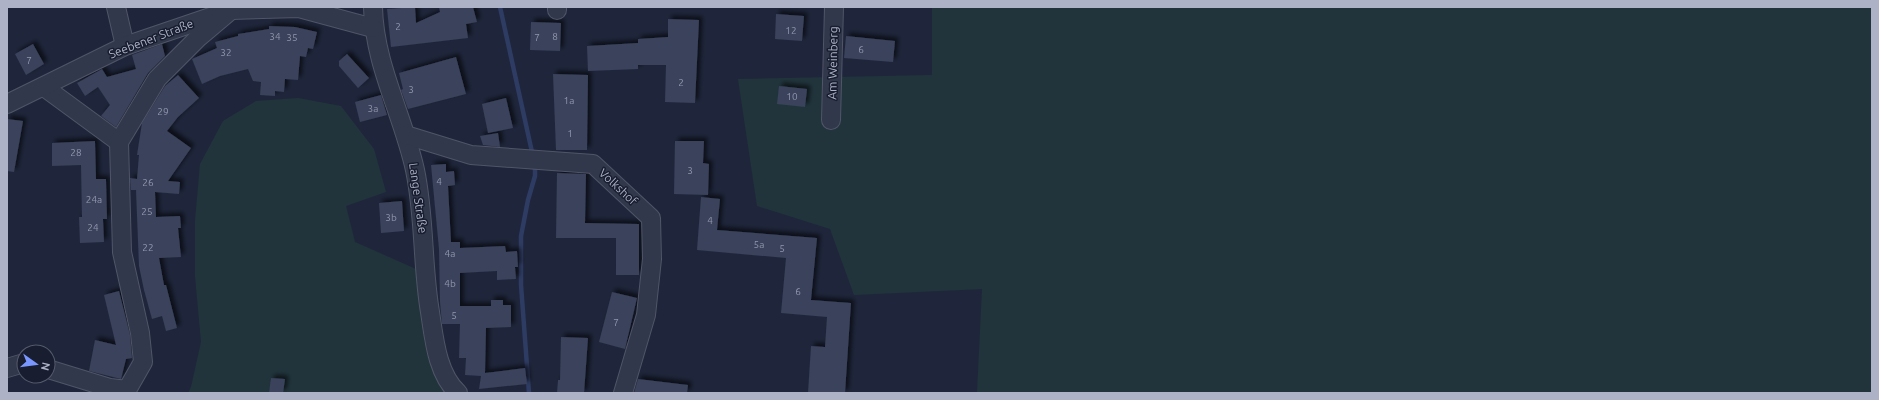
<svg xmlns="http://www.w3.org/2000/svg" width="1879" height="400" viewBox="0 0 1879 400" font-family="Ubuntu,sans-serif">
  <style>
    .green { fill: #21343c }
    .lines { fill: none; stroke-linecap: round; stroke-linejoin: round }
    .stream { stroke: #2e3b62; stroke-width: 4.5 }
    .building { fill: #3a425b; filter: url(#shadow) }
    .minor-casing { stroke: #505568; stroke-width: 20 }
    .minor { stroke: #32384b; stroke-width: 18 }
    .labels { text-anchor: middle; stroke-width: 3; stroke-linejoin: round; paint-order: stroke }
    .number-label { font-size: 10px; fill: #9096ac }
    .street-label { font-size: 12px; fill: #adb2c7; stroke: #181e2f }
  </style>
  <defs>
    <filter id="shadow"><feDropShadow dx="3.5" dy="-3.5" stdDeviation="2" flood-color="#0009"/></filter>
  </defs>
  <rect width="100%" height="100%" fill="#1f263b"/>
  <g class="green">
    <path d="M932,7H1872V393H977L982,289L854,295L830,229L757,206L738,79L932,75Z"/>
    <path d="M298,98L341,106L374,149L386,192L346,206L355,242L416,269L425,344L452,393H188L191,387L201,342L195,276V221L200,164L223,121L256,101Z"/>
  </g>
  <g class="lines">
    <g class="stream">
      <path d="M500,7L532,152"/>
      <path d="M529,393L521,285V236L528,200L535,176V168"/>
    </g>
  </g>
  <g class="building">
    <path d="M415,7L416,23L440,12L439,7H473L477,22L466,24L468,38L391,47L387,9Z"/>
    <path d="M776,14L804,16L802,41L775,39Z"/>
    <path d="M668,19L699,20L695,103L665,102L666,65H638V69L588,71L587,46L638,43V39L668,37Z"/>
    <path d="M531,22L561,23L560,51L530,50Z"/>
    <path d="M269,26L295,27L317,32L313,49L308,48L306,57L300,56L298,80L285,79L284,92L275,91V96L260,95L261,82L253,81L248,69L220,76L202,84L192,59L217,48L215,42L238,36V34L269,29Z"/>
    <path d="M846,36L895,41L893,62L844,58Z"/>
    <path d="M33,44L44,64L26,75L15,54Z"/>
    <path d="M162,44L165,56L148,73L116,127L101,116L110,105L98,87L85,96L77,83L102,69L107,77L136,69L132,55Z"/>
    <path d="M347,54L369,78L358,88L339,66V61Z"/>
    <path d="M456,57L466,94L408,109L401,90L403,89L399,73Z"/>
    <path d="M553,74L588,75L587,150H556Z"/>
    <path d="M178,75L199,98L178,117L167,131L191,148L168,181L180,182L179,194L155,192L156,217L180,216L181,228H178L181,257L159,258L164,285H166L177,328L166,331L162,316L152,319L144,290L139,266L136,190H131L130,178L137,179L139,155H137L142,123L165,86Z"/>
    <path d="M779,86L807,89L805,107L777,104Z"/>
    <path d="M381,95L387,115L360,122L355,102Z"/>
    <path d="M506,98L513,128L488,133L482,104Z"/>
    <path d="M7,119L23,121L14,172L7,171Z"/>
    <path d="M498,133L500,147L483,145L480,136Z"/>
    <path d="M95,141L96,179H106L107,219H103L104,242L80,243L79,217H82L81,165L52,166V143Z"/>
    <path d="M675,141H704L703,163L709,164L708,195L674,194Z"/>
    <path d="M446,164V172L454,171L455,185L448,186L451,242H460V248L505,246L506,252L517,251L518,267H515L516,279L497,280V271L460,273V306H491V300H503V305H511V327L486,328L485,373L525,368L527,384L479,389L481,376L465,375L466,358H459L460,324H442L440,302L439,249L431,165Z"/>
    <path d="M557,173L586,174L585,223L639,224V275H616V238H556Z"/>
    <path d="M701,197L720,199L717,230L817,238L811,300L851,303L845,393H808L811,346L825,347L827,317L781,313L786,258L697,250Z"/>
    <path d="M402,201L404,231L381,233L379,203Z"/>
    <path d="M119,291L130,335L132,358L126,359L121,379L89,371L95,340L116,345L104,295Z"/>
    <path d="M612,292L637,298L625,349L599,342Z"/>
    <path d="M561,337L588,338L584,393H557L558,380H560Z"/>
    <path d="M271,378L285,379L283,393H269Z"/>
    <path d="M638,379L688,385L687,393H634Z"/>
  </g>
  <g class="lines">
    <g class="minor-casing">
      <g id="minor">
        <path d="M116,7L125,46"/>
        <path d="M373,7C374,64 403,115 415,170C425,217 422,265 430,312C434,338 437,374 458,393"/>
        <path d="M557,7V10"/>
        <path d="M44,87L119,142"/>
        <path d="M7,104L125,46L231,10L299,8L373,28"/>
        <path d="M831,120L834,7"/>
        <path d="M406,135L471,155L593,164L651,218L652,259L646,315L623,393"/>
        <path d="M7,368L24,363"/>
        <path d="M48,369L110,388L127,390L143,362L140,333L122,252L119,142L157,79L199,37L231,10"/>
      </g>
    </g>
    <use href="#minor" class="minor"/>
  </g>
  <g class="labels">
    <g class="number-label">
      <text x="398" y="30">2</text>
      <text x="791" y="34">12</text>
      <text x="275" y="40">34</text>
      <text x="555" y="40">8</text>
      <text x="292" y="41">35</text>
      <text x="537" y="41">7</text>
      <text x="861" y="53">6</text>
      <text x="226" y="56">32</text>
      <text x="29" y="64">7</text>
      <text x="681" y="86">2</text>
      <text x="411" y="93">3</text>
      <text x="792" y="100">10</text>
      <text x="569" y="104">1a</text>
      <text x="373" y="112">3a</text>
      <text x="163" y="115">29</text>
      <text x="570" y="137">1</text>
      <text x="76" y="156">28</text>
      <text x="690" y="174">3</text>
      <text x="439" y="185">4</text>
      <text x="148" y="186">26</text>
      <text x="94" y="203">24a</text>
      <text x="147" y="215">25</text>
      <text x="391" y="221">3b</text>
      <text x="710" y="224">4</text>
      <text x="93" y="231">24</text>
      <text x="759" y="248">5a</text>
      <text x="148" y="251">22</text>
      <text x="782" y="252">5</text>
      <text x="450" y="257">4a</text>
      <text x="450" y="287">4b</text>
      <text x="798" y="295">6</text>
      <text x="454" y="319">5</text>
      <text x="616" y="326">7</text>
    </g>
    <g class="street-label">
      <text transform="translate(151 39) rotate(-21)" y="4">Seebener Straße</text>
      <text transform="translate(833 63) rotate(-89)" y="4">Am Weinberg</text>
      <text transform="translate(618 187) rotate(43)" y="4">Volkshof</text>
      <text transform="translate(418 198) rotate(82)" y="4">Lange Straße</text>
    </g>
  </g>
  <rect width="1879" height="400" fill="none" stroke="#adb2c7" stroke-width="16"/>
  <g transform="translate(36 364) rotate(104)"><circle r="19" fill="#181e2f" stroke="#54596c"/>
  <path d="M0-3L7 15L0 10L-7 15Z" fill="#7a97ff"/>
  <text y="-6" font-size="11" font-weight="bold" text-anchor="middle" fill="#adb2c7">N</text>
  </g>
</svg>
